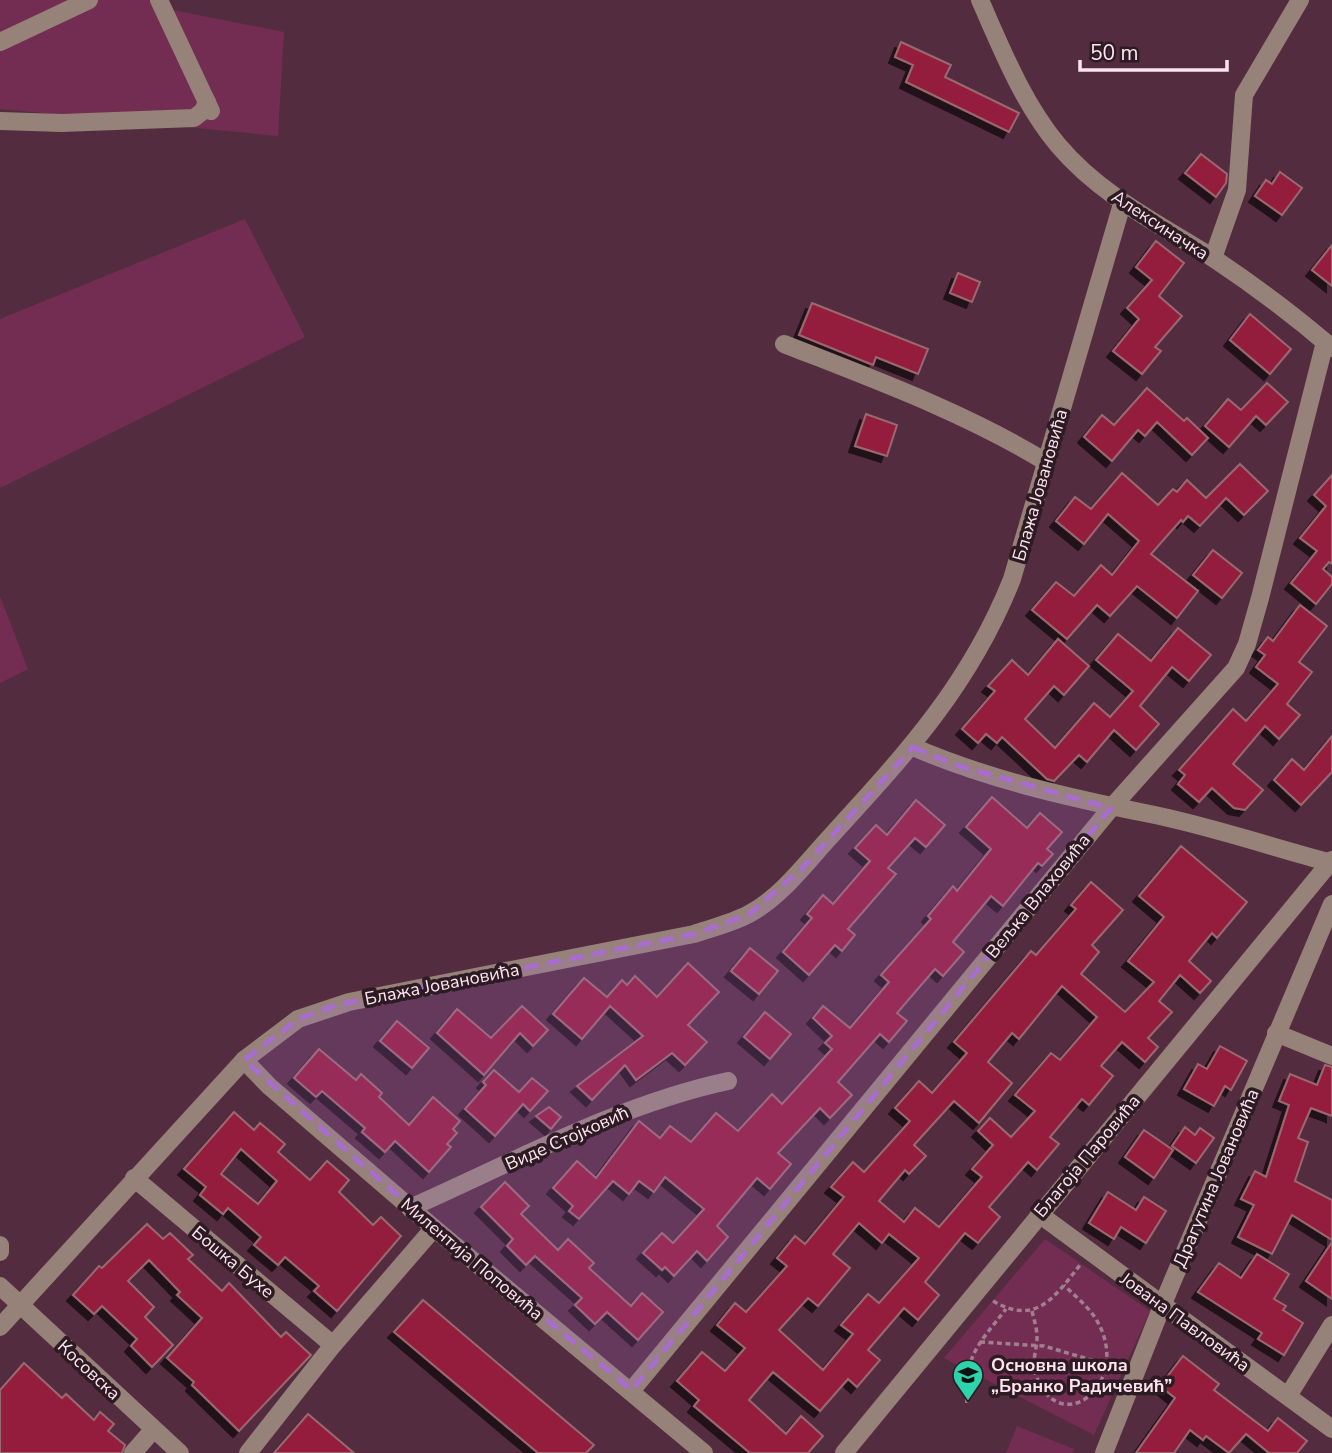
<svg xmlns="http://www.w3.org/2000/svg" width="1332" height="1453" viewBox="0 0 1332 1453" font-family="'Nunito Sans',sans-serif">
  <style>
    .green { fill: #742d52 }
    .building { fill: #941f3e; stroke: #9a696f; stroke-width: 2; fill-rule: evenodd; filter: url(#shadow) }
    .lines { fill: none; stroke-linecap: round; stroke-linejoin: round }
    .path { stroke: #a07f8e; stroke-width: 3.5; stroke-dasharray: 5 3.5; stroke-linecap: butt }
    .minor { stroke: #968278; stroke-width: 18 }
    .marked { fill: #a96ccf; fill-opacity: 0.2; stroke: #a96ccf; stroke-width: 5; stroke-dasharray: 14 9; stroke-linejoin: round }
    .labels { text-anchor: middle; stroke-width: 7; stroke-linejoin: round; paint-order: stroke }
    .street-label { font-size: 18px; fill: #fee4ee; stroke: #2d1b23 }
    .poi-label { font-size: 18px; font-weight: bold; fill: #fee4ee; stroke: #2d1b23; text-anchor: start }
  </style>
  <defs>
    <filter id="shadow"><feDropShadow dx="-6" dy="6" stdDeviation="0" flood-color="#0009"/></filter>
  </defs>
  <rect width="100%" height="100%" fill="#532c3f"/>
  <g class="green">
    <path d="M0,0H168L173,10L284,32L278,136L0,109Z"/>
    <path d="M245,219L305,337L0,488V319Z"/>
    <path d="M0,596L28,669L0,683Z"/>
    <path d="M1045,1239L1150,1311L1094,1435L944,1358Z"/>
    <path d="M1017,1426L1074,1449L1072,1453H1006Z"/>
  </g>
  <g class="building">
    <path d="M901,42L951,65L945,77L1019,113L1009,132L906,82L913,65L895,57Z"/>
    <path d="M1201,154L1227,174L1226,183L1216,197L1185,173Z"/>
    <path d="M1280,172L1302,188L1282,215L1255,196L1266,180L1272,184Z"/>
    <path d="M1156,241L1184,263L1159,296L1182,316L1155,347L1161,351L1142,374L1113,351L1139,319L1127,308L1152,280L1136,267Z"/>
    <path d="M1332,245V286L1312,270Z"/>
    <path d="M958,273L980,282L972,302L950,293Z"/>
    <path d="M812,303L928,349L918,374L876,357L873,365L799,335Z"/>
    <path d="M1250,314L1291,349L1270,374L1230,340Z"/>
    <path d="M1267,383L1288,402L1266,425L1256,416L1229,447L1205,426L1228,399L1241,410Z"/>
    <path d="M1147,388L1184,421L1187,418L1208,438L1192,455L1157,422L1145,436L1138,430L1112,461L1084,437L1102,415L1114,425Z"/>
    <path d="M866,414L897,425L887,456L855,446Z"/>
    <path d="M1240,464L1268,491L1244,515L1226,498L1200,526L1188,516L1183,522L1181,520L1151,554L1198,591L1177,618L1137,586L1110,616L1097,605L1067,639L1032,610L1056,582L1074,596L1101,565L1112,575L1139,541L1108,514L1084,544L1056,521L1075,497L1091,509L1122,473L1158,505L1173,489L1177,492L1187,480L1206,498Z"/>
    <path d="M1332,475V564L1329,562L1323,569L1332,577V584L1316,604L1291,583L1317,551L1300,538L1326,506L1314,495Z"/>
    <path d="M1213,550L1242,573L1222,598L1193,575Z"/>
    <path d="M1300,605L1327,626L1299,662L1312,672L1287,704L1300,715L1279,739L1265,726L1233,764L1263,790L1245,810L1234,808L1212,788L1199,802L1178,784L1185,775L1179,770L1233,709L1246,721L1278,684L1256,667L1265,655L1258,650L1268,637L1273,641Z"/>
    <path d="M1178,628L1211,655L1189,681L1172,667L1140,706L1159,724L1136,750L1114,730L1087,762L1079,755L1054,781L1047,779L1002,737L997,743L986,734L978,743L962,729L995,691L988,686L1012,660L1028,675L1058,639L1089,666L1064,695L1054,686L1025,719L1055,748L1094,703L1110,717L1133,691L1096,660L1118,634L1151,661Z"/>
    <path d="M1332,736V772L1301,805L1274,780L1292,759L1304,770Z"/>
    <path d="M992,797L1027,828L1040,813L1062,832L1047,849L1053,854L1042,866L1038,863L1003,906L991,896L953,942L964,952L943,976L935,969L897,1013L907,1021L889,1042L880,1034L838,1082L852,1095L830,1118L820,1108L778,1153L791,1164L770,1189L757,1178L717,1226L728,1237L707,1261L697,1251L674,1276L665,1267L662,1270L643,1253L662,1233L673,1243L704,1209L665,1177L654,1192L639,1181L629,1194L613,1181L579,1219L569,1211L573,1206L553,1188L577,1161L596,1178L639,1121L660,1138L670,1126L691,1142L716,1113L738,1131L772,1094L782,1104L832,1049L825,1043L832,1036L813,1018L823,1006L850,1028L889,982L881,975L931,919L928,916L953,886L957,891L991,849L966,827Z"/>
    <path d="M916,800L945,825L926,847L915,838L888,868L896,874L848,929L855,935L842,951L835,945L809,975L783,952L812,918L807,914L823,895L833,904L870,861L855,848L876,825L887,835Z"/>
    <path d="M1181,846L1247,902L1217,938L1212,933L1189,961L1211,981L1200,993L1180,975L1159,1001L1172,1012L1148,1038L1158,1047L1145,1062L1122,1042L1101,1066L1113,1076L1089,1105L1082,1099L1050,1137L1059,1144L1037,1170L1028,1162L989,1207L1000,1217L978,1243L965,1233L925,1282L939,1295L918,1320L904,1308L868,1350L880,1360L857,1387L848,1379L820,1411L773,1372L749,1400L786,1434L801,1416L823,1436L808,1453H750L694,1406L699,1400L677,1381L702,1352L725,1371L745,1348L717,1325L735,1303L746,1312L787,1266L777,1258L795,1236L805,1244L844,1197L831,1187L853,1162L864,1172L910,1121L895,1108L919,1081L932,1093L967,1053L954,1042L1031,951L1036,955L1076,909L1071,905L1091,882L1123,910L1092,945L1099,952L1081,974L1125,1012L1154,982L1128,961L1164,917L1139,896ZM1062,986L1097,1017L1060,1060L1051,1053L1015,1095L1035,1111L1011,1137L990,1118L978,1131L993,1145L972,1169L982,1177L939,1227L915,1208L904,1222L879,1201L905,1170L909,1174L926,1156L914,1145L954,1101L979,1123L1012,1083L988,1062L1012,1033L1019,1039ZM859,1223L882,1243L889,1234L919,1258L879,1303L868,1294L841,1325L853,1334L823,1370L779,1330L808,1298L818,1306L850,1268L833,1254Z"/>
    <path d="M750,948L778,971L759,994L731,971Z"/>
    <path d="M688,963L719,992L688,1025L707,1042L685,1065L672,1053L636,1080L625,1065L592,1100L577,1086L643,1036L610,1006L582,1039L553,1014L584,978L607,997L622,980L627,985L635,976L657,997Z"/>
    <path d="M522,1006L548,1030L533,1046L520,1033L484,1075L437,1033L457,1009L491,1038Z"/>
    <path d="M765,1012L791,1034L770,1059L744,1037Z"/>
    <path d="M397,1021L429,1048L412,1068L380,1041Z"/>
    <path d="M1220,1046L1247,1061L1231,1090L1225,1086L1214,1106L1184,1089L1198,1064L1207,1069Z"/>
    <path d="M319,1049L356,1080L361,1074L382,1093L379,1097L409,1125L433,1097L460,1121L453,1129L457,1133L447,1144L451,1147L429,1172L395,1141L385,1152L362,1132L365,1128L322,1091L316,1097L294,1078Z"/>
    <path d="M1325,1065L1332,1067V1116L1311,1108L1298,1138L1308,1142L1295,1181L1332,1200V1240L1292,1215L1272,1254L1238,1237L1254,1205L1241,1199L1255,1171L1266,1177L1289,1105L1279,1101L1290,1074L1317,1085Z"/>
    <path d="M494,1070L519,1092L532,1078L548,1091L530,1111L523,1104L495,1136L465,1109L486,1085L483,1082Z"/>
    <path d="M549,1107L561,1117L551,1129L536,1116Z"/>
    <path d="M234,1112L254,1130L260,1123L285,1144L278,1152L310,1180L327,1161L349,1180L339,1192L373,1225L381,1217L401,1236L337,1311L314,1291L319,1286L285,1257L278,1265L254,1245L261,1237L228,1208L223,1214L200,1195L206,1187L184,1169ZM241,1149L277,1181L258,1204L221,1174Z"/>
    <path d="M1185,1127L1195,1135L1200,1128L1214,1138L1196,1163L1172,1146Z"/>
    <path d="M1144,1130L1173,1150L1154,1178L1125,1157Z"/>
    <path d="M505,1182L529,1206L521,1214L558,1250L568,1239L594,1263L589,1268L631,1306L642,1293L663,1312L638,1340L607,1312L595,1324L575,1305L582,1298L535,1256L526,1265L507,1246L513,1239L481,1207Z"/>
    <path d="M1108,1192L1136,1210L1144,1197L1166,1211L1146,1243L1121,1227L1114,1239L1089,1223Z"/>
    <path d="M147,1224L163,1239L170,1233L193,1255L188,1259L222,1291L229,1283L281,1337L286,1332L311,1355L239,1431L192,1385L194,1382L167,1358L202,1318L177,1295L180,1292L149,1260L128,1281L154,1307L145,1317L173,1345L152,1367L131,1346L137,1339L102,1306L94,1314L73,1295L99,1266L102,1268Z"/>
    <path d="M1332,1242V1299L1306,1281Z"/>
    <path d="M1257,1254L1289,1274L1274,1299L1286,1306L1283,1310L1303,1323L1284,1355L1258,1339L1262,1333L1198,1292L1219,1263L1241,1278Z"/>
    <path d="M423,1300L594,1445L586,1453H538L394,1332Z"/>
    <path d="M1183,1356L1219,1384L1214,1390L1268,1431L1278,1418L1307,1441L1297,1453H1269L1246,1434L1229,1453L1206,1436L1203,1440L1190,1430L1174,1453H1136L1175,1398L1160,1386Z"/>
    <path d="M24,1363L62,1398L66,1394L94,1420L100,1412L114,1424L108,1431L125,1445L122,1453H0V1390Z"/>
    <path d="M308,1414L354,1453H274Z"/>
  </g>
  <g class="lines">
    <g class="path">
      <path d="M993,1301C1036,1326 1054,1298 1080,1265"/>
      <path d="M1032,1311C1034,1320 1037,1328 1037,1337C1037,1351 1031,1361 1036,1375C1060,1443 1137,1380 1094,1316C1086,1305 1074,1295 1064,1285"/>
      <path d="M980,1342L1044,1346L1118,1368"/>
      <path d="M967,1403C964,1356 978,1345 1006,1309"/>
    </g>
    <g class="minor">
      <path d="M159,0L211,111"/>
      <path d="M980,0C1002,50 1023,103 1058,145C1100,195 1159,224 1213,258C1255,286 1294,315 1332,348"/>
      <path d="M0,42L89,0"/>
      <path d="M0,121L62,123L194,118L203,111L207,102"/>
      <path d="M1213,258L1237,190L1244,95L1300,0"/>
      <path d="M784,344C873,379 964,412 1046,462"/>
      <path d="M913,747C987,779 1066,797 1145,813C1208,825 1270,847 1332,863"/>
      <path d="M1276,1033L1332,1056"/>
      <path d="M244,1060L269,1086L434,1228L704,1453"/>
      <path d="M134,1178L333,1345"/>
      <path d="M410,1208C514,1162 617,1105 728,1081"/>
      <path d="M1039,1214L1332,1429"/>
      <path d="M0,1245V1252"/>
      <path d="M0,1286L180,1453"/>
      <path d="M0,1327L244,1060L298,1019L349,1002L694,934C712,928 732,923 749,914C781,897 806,863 830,837C905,755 970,685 1012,579L1122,204"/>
      <path d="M632,1390L1111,808L1236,668L1247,644L1260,598L1325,342"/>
      <path d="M1288,1396L1332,1325"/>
      <path d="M133,1453L153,1430"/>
      <path d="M248,1453L333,1345L434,1228"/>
      <path d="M844,1453L1332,860"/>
      <path d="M1104,1453L1162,1306L1332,904"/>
    </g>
  </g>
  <path class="marked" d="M913,747L956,765L1111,808L632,1390L434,1228L244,1060L298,1019L336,1005L694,934L749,914L802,868Z"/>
  <defs>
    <g id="school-pin" transform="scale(1.575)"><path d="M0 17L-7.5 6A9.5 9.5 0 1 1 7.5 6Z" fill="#2dd4ab" stroke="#2d1b23"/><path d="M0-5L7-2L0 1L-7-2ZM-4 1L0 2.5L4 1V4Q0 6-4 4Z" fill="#111"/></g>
  </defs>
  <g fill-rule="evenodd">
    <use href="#school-pin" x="968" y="1375"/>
  </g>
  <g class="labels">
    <g class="street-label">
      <text transform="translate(1160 225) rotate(33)" y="6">Алексиначка</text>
      <text transform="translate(1040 485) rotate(-74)" y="6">Блажа Јовановића</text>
      <text transform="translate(1038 896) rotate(-51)" y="6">Вељка Влаховића</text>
      <text transform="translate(442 984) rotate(-11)" y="6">Блажа Јовановића</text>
      <text transform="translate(567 1138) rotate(-24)" y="6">Виде Стојковић</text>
      <text transform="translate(1087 1156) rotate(-50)" y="6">Благоја Паровића</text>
      <text transform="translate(1216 1178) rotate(-67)" y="6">Драгутина Јовановића</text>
      <text transform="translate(472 1259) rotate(40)" y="6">Милентија Поповића</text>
      <text transform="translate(233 1262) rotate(40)" y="6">Бошка Бухе</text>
      <text transform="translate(1185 1322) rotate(36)" y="6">Јована Павловића</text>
      <text transform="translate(89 1370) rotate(43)" y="6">Косовска</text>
    </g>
    <g class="poi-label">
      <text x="991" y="1371">Основна школа<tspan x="991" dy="21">„Бранко Радичевић”</tspan></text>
    </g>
  </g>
  <path d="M1080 60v10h147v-10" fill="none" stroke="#fee4ee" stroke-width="3.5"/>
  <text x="1090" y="60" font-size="21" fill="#fee4ee" stroke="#2d1b23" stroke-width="5" paint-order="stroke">50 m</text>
</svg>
